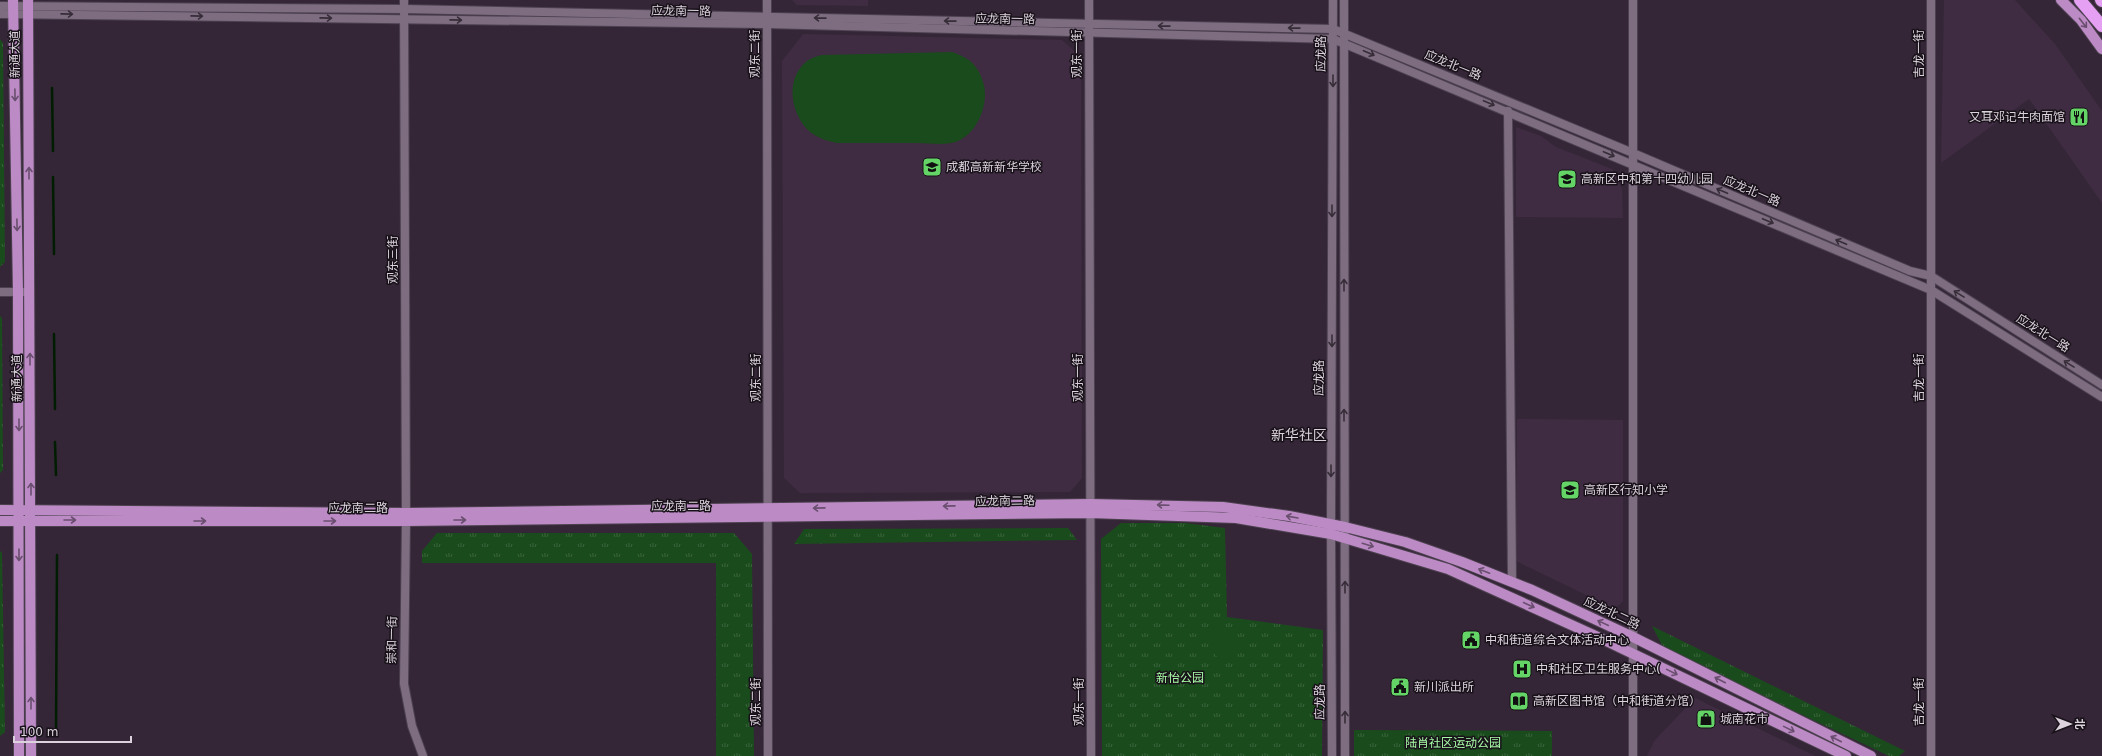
<svg xmlns="http://www.w3.org/2000/svg" width="2102" height="756" viewBox="0 0 2102 756" font-family="'DejaVu Sans','Noto Sans SC',sans-serif">
  <style>
    .built { fill: #3f2c42 }
    .park { fill: url(#park-tufts) }
    .pitch { fill: #1a4b1c }
    .lines { fill: none; stroke-linecap: round; stroke-linejoin: round }
    .stream { stroke: #001d01; stroke-width: 2.5 }
    .minor-casing { stroke: #4d4150; stroke-width: 10 }
    .major-casing { stroke: #4d4150; stroke-width: 12 }
    .highway-casing { stroke: #4d4150; stroke-width: 14 }
    .minor { stroke: #7e6d81; stroke-width: 8 }
    .major { stroke: #bc8bc5; stroke-width: 10 }
    .highway { stroke: #e59ff3; stroke-width: 12 }
    .oneway { stroke: #372d38 }
    .oneway2 { stroke: #6a4e6f }
    .labels { text-anchor: middle; stroke-width: 3; stroke-linejoin: round; paint-order: stroke }
    .street-label { font-size: 12px; fill: #dbd2dd; stroke: #181119 }
    .poi-label { font-size: 12px; fill: #dbd2dd; stroke: #181119; text-anchor: start }
    .park-label { font-size: 12px; fill: #a7fba6; stroke: #181119 }
    .quarter-label { font-size: 14px; fill: #dbd2dd; stroke: #181119 }
  </style>
  <defs>
    <pattern id="park-tufts" width="24" height="20" patternUnits="userSpaceOnUse"><rect width="24" height="20" fill="#1a4b1c"/><path d="M3 7l-1-3M5 7V3M7 7l1-3M15 17l-1-3M17 17v-4M19 17l1-3" fill="none" stroke="#3b643d"/></pattern>
  </defs>
  <rect width="100%" height="100%" fill="#342637"/>
  <g class="built">
    <path d="M792,0H868V6L797,5Z"/>
    <path d="M1944,0H2015L2055,44L2102,111V203L2029,99L1941,163Z"/>
    <path d="M803,34L1062,40L1081,57L1082,478L1070,492L800,493L784,478L782,61Z"/>
    <path d="M1516,127L1541,136L1556,147L1612,169L1622,189L1623,218L1516,217Z"/>
    <path d="M1517,419L1623,420V601L1615,609L1516,561Z"/>
    <path d="M1695,698L1815,756H1647L1655,740Z"/>
  </g>
  <g class="park">
    <path d="M0,39L3,43L5,262L0,267Z"/>
    <path d="M0,316L2,318L3,470L0,473Z"/>
    <path d="M1121,523H1185L1225,528L1227,617L1323,630L1322,756H1102L1101,539Z"/>
    <path d="M1068,528L1077,540L794,544L804,529Z"/>
    <path d="M437,533H734L752,554L754,756H716V563H422V551Z"/>
    <path d="M0,551L2,553L5,732L0,736Z"/>
    <path d="M1652,626L1905,751L1899,756H1889L1664,649Z"/>
    <path d="M1354,730L1552,731V756H1354Z"/>
  </g>
  <g class="pitch">
    <path d="M952,52C971,58 979,67 984,85C989,107 975,139 951,143C940,145 928,143 917,143C890,143 864,143 837,143C828,141 817,138 809,131C790,113 785,78 807,61C811,58 817,56 822,55Z"/>
    <path d="M1222,623L1241,651L1222,664L1203,636Z"/>
  </g>
  <g class="lines">
    <g class="stream">
      <path d="M52,88L53,151"/>
      <path d="M53,177L54,254"/>
      <path d="M54,334L55,409"/>
      <path d="M55,442L56,475"/>
      <path d="M56,731L57,555"/>
    </g>
    <g class="minor-casing">
      <g id="minor">
        <path d="M404,0L406,521L404,684L412,726L423,756"/>
        <path d="M767,0L768,756"/>
        <path d="M1089,0L1091,756"/>
        <path d="M1344,0L1345,756"/>
        <path d="M1633,0V756"/>
        <path d="M0,6L405,9L1333,29L1633,153L1910,271L1931,276L2102,385"/>
        <path d="M0,14L767,24L1333,39L1931,290L2102,397"/>
        <path d="M1508,111L1512,582"/>
        <path d="M0,292H30"/>
        <path d="M1332,756L1331,524L1333,0"/>
        <path d="M1931,756V0"/>
      </g>
    </g>
    <g class="major-casing">
      <g id="major">
        <path d="M13,0L18,292L19,756"/>
        <path d="M28,0L31,756"/>
        <path d="M2061,0L2081,20L2102,49"/>
        <path d="M0,510L406,513L1090,504L1223,507L1289,516L1345,527L1405,542L1462,562L1532,590L1633,637L1871,756"/>
        <path d="M0,521H406L1090,513L1236,518L1331,534L1448,569L1598,637L1846,756"/>
      </g>
    </g>
    <g class="highway-casing">
      <g id="highway">
        <path d="M2080,0L2102,26"/>
        <path d="M2101,0L2102,1"/>
      </g>
    </g>
    <use href="#minor" class="minor"/>
    <use href="#major" class="major"/>
    <use href="#highway" class="highway"/>
  </g>
  <defs><path id="oneway-shaft" d="M-6 0H5M1.5-3L5.5 0L1.5 3" fill="none" stroke-width="1.6" stroke-linecap="round" stroke-linejoin="round"/></defs>
  <g class="oneway">
    <use href="#oneway-shaft" transform="translate(67 14) rotate(1)"/>
    <use href="#oneway-shaft" transform="translate(197 16) rotate(1)"/>
    <use href="#oneway-shaft" transform="translate(326 18) rotate(1)"/>
    <use href="#oneway-shaft" transform="translate(820 18) rotate(-179)"/>
    <use href="#oneway-shaft" transform="translate(456 20) rotate(1)"/>
    <use href="#oneway-shaft" transform="translate(950 21) rotate(-179)"/>
    <use href="#oneway-shaft" transform="translate(1164 26) rotate(-179)"/>
    <use href="#oneway-shaft" transform="translate(1294 28) rotate(-179)"/>
    <use href="#oneway-shaft" transform="translate(1369 53) rotate(23)"/>
    <use href="#oneway-shaft" transform="translate(1333 81) rotate(90)"/>
    <use href="#oneway-shaft" transform="translate(1489 103) rotate(23)"/>
    <use href="#oneway-shaft" transform="translate(1609 154) rotate(23)"/>
    <use href="#oneway-shaft" transform="translate(1722 191) rotate(-157)"/>
    <use href="#oneway-shaft" transform="translate(1332 211) rotate(90)"/>
    <use href="#oneway-shaft" transform="translate(1768 221) rotate(23)"/>
    <use href="#oneway-shaft" transform="translate(1841 242) rotate(-157)"/>
    <use href="#oneway-shaft" transform="translate(1344 285) rotate(-90)"/>
    <use href="#oneway-shaft" transform="translate(1959 294) rotate(-148)"/>
    <use href="#oneway-shaft" transform="translate(1332 341) rotate(90)"/>
    <use href="#oneway-shaft" transform="translate(2069 364) rotate(-148)"/>
    <use href="#oneway-shaft" transform="translate(1344 415) rotate(-90)"/>
    <use href="#oneway-shaft" transform="translate(1331 471) rotate(90)"/>
    <use href="#oneway-shaft" transform="translate(1345 587) rotate(-90)"/>
    <use href="#oneway-shaft" transform="translate(1345 717) rotate(-90)"/>
  </g>
  <g class="oneway2">
    <use href="#oneway-shaft" transform="translate(2083 23) rotate(52)"/>
    <use href="#oneway-shaft" transform="translate(15 95) rotate(89)"/>
    <use href="#oneway-shaft" transform="translate(29 173) rotate(-90)"/>
    <use href="#oneway-shaft" transform="translate(17 225) rotate(89)"/>
    <use href="#oneway-shaft" transform="translate(30 359) rotate(-90)"/>
    <use href="#oneway-shaft" transform="translate(19 425) rotate(90)"/>
    <use href="#oneway-shaft" transform="translate(31 489) rotate(-90)"/>
    <use href="#oneway-shaft" transform="translate(1163 505) rotate(-178)"/>
    <use href="#oneway-shaft" transform="translate(949 506) rotate(179)"/>
    <use href="#oneway-shaft" transform="translate(819 508) rotate(179)"/>
    <use href="#oneway-shaft" transform="translate(1292 517) rotate(-170)"/>
    <use href="#oneway-shaft" transform="translate(70 520)"/>
    <use href="#oneway-shaft" transform="translate(460 520)"/>
    <use href="#oneway-shaft" transform="translate(200 521)"/>
    <use href="#oneway-shaft" transform="translate(330 521)"/>
    <use href="#oneway-shaft" transform="translate(1368 545) rotate(17)"/>
    <use href="#oneway-shaft" transform="translate(19 555) rotate(90)"/>
    <use href="#oneway-shaft" transform="translate(1484 571) rotate(-159)"/>
    <use href="#oneway-shaft" transform="translate(1529 605) rotate(24)"/>
    <use href="#oneway-shaft" transform="translate(1603 623) rotate(-155)"/>
    <use href="#oneway-shaft" transform="translate(1672 672) rotate(26)"/>
    <use href="#oneway-shaft" transform="translate(1720 680) rotate(-153)"/>
    <use href="#oneway-shaft" transform="translate(31 703) rotate(-90)"/>
    <use href="#oneway-shaft" transform="translate(1789 729) rotate(26)"/>
    <use href="#oneway-shaft" transform="translate(1836 739) rotate(-153)"/>
  </g>
  <defs>
    <g id="restaurant-square" transform="scale(1)"><rect x="-9" y="-9" width="18" height="18" rx="4" fill="#65d467" stroke="#181119"/><path d="M-5-6h1v4h1v-4h1v4h1v-4h1v5L-1.5 .5V6h-2V.5L-5-1ZM5-6V6H3V1.5H1.5Q1.5-4 5-6Z" fill="#111"/></g>
    <g id="school-square" transform="scale(1)"><rect x="-9" y="-9" width="18" height="18" rx="4" fill="#65d467" stroke="#181119"/><path d="M0-5L7-2L0 1L-7-2ZM-4 1L0 2.5L4 1V4Q0 6-4 4Z" fill="#111"/></g>
    <g id="civic-square" transform="scale(1)"><rect x="-9" y="-9" width="18" height="18" rx="4" fill="#65d467" stroke="#181119"/><path d="M-.6-6.5H3V-4.5H.6V-3L4-1V1h2V6H-6V1h2V-1L-.6-3ZM-1.2 2.5V6h2.4V2.5Z" fill="#111"/></g>
    <g id="hospital-square" transform="scale(1)"><rect x="-9" y="-9" width="18" height="18" rx="4" fill="#65d467" stroke="#181119"/><path d="M-5-5h3v3.5h4V-5h3V5h-3V1.5h-4V5h-3Z" fill="#111"/></g>
    <g id="library-square" transform="scale(1)"><rect x="-9" y="-9" width="18" height="18" rx="4" fill="#65d467" stroke="#181119"/><path d="M-6-4Q-3-5.5-.7-3.5V5Q-3 3-6 4ZM6-4Q3-5.5 .7-3.5V5Q3 3 6 4Z" fill="#111"/></g>
    <g id="shop-square" transform="scale(1)"><rect x="-9" y="-9" width="18" height="18" rx="4" fill="#65d467" stroke="#181119"/><path d="M-5-2.5h2.3a2.7 3.5 0 0 1 5.4 0H5L5.5 6h-11ZM-1.5-2.5h3a1.5 2.3 0 0 0-3 0Z" fill="#111"/></g>
  </defs>
  <g fill-rule="evenodd">
    <use href="#restaurant-square" x="2079" y="117"/>
    <use href="#school-square" x="932" y="167"/>
    <use href="#school-square" x="1567" y="179"/>
    <use href="#school-square" x="1570" y="490"/>
    <use href="#civic-square" x="1471" y="640"/>
    <use href="#hospital-square" x="1522" y="669"/>
    <use href="#civic-square" x="1400" y="687"/>
    <use href="#library-square" x="1519" y="701"/>
    <use href="#shop-square" x="1706" y="719"/>
  </g>
  <g class="labels">
    <g class="street-label">
      <text transform="translate(681 11) rotate(1)" y="4">应龙南一路</text>
      <text transform="translate(1005 19) rotate(1)" y="4">应龙南一路</text>
      <text transform="translate(15 54) rotate(-90)" y="4">新通大道</text>
      <text transform="translate(755 54) rotate(-90)" y="4">观东二街</text>
      <text transform="translate(1077 54) rotate(-90)" y="4">观东一街</text>
      <text transform="translate(1321 54) rotate(-90)" y="4">应龙路</text>
      <text transform="translate(1919 54) rotate(-90)" y="4">吉龙一街</text>
      <text transform="translate(1453 65) rotate(22)" y="4">应龙北一路</text>
      <text transform="translate(1752 191) rotate(23)" y="4">应龙北一路</text>
      <text transform="translate(393 260) rotate(-90)" y="4">观东三街</text>
      <text transform="translate(2043 333) rotate(32)" y="4">应龙北一路</text>
      <text transform="translate(17 378) rotate(-90)" y="4">新通大道</text>
      <text transform="translate(756 378) rotate(-90)" y="4">观东二街</text>
      <text transform="translate(1078 378) rotate(-90)" y="4">观东一街</text>
      <text transform="translate(1319 378) rotate(-90)" y="4">应龙路</text>
      <text transform="translate(1919 378) rotate(-90)" y="4">吉龙一街</text>
      <text transform="translate(1005 501) rotate(-1)" y="4">应龙南二路</text>
      <text x="681" y="510">应龙南二路</text>
      <text x="358" y="512">应龙南二路</text>
      <text transform="translate(1612 613) rotate(25)" y="4">应龙北二路</text>
      <text transform="translate(392 640) rotate(-89)" y="4">崇和一街</text>
      <text transform="translate(756 702) rotate(-90)" y="4">观东二街</text>
      <text transform="translate(1079 702) rotate(-90)" y="4">观东一街</text>
      <text transform="translate(1320 702) rotate(-90)" y="4">应龙路</text>
      <text transform="translate(1919 702) rotate(-90)" y="4">吉龙一街</text>
    </g>
    <g class="poi-label">
      <text x="2065" y="121" text-anchor="end">又耳邓记牛肉面馆</text>
      <text x="946" y="171">成都高新新华学校</text>
      <text x="1581" y="183">高新区中和第十四幼儿园</text>
      <text x="1584" y="494">高新区行知小学</text>
      <text x="1485" y="644">中和街道综合文体活动中心</text>
      <text x="1536" y="673">中和社区卫生服务中心(</text>
      <text x="1414" y="691">新川派出所</text>
      <text x="1533" y="705">高新区图书馆（中和街道分馆）</text>
      <text x="1720" y="723">城南花市</text>
    </g>
    <g class="park-label">
      <text x="1180" y="682">新怡公园</text>
      <text x="1453" y="747">陆肖社区运动公园</text>
    </g>
    <g class="quarter-label">
      <text x="1299" y="440">新华社区</text>
    </g>
  </g>
  <g transform="translate(2070 724) rotate(90)" stroke="#181119" stroke-width="3" paint-order="stroke">
  <path d="M0-3L7 15L0 10L-7 15Z" fill="#dbd2dd"/>
  <text y="-6" font-size="11" font-weight="bold" text-anchor="middle" fill="#dbd2dd">北</text>
  </g>
  <path d="M14 736v6h117v-6" fill="none" stroke="#dbd2dd" stroke-width="2"/>
  <text x="20" y="736" font-size="12" fill="#dbd2dd" stroke="#181119" stroke-width="3" paint-order="stroke">100 m</text>
</svg>
